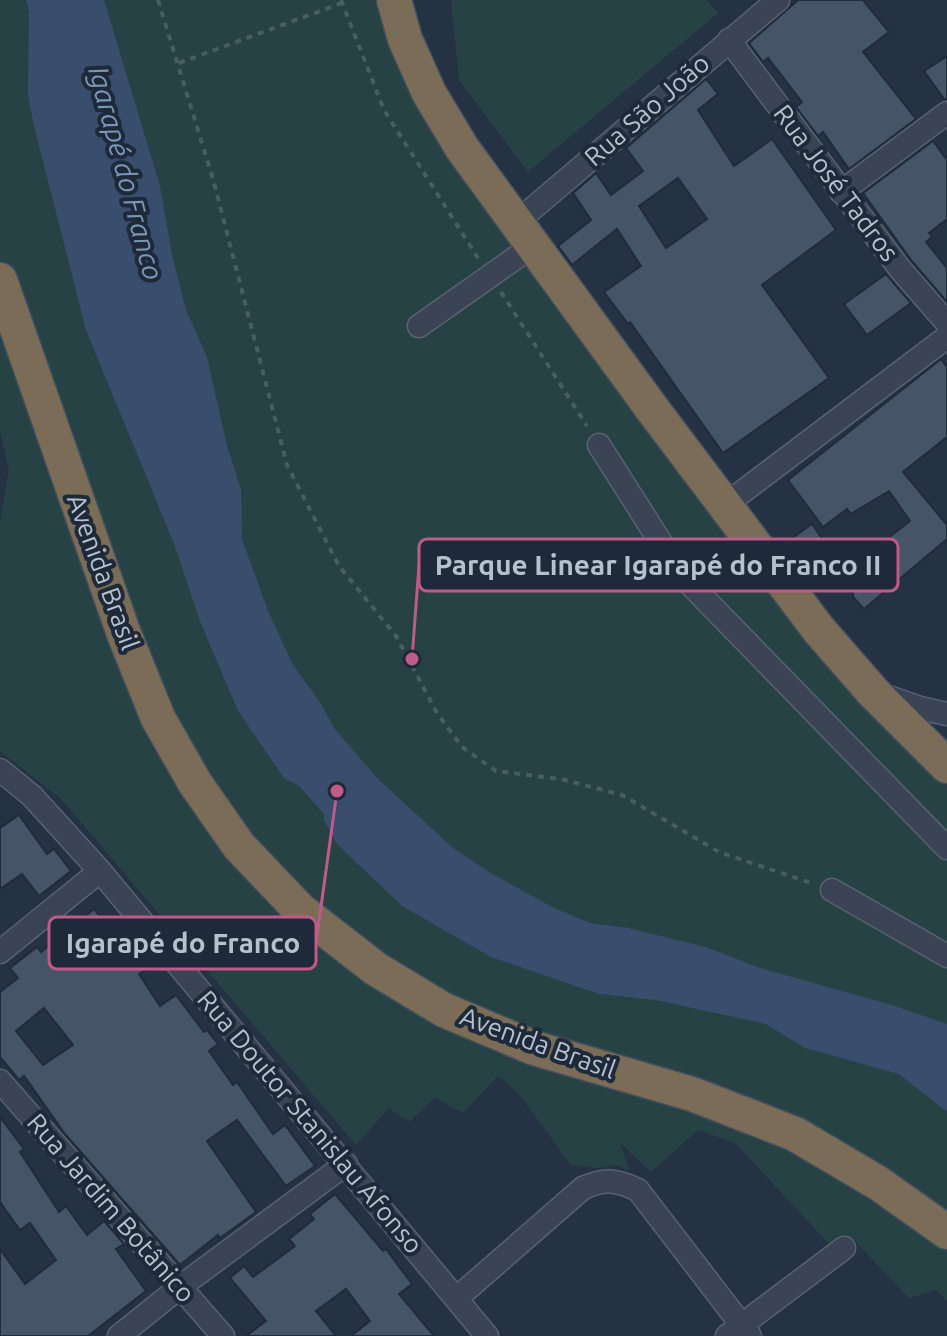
<svg xmlns="http://www.w3.org/2000/svg" width="947" height="1336" viewBox="0 0 947 1336" font-family="Ubuntu,sans-serif">
  <style>
    .green { fill: #274245 }
    .water { fill: #384e6c }
    .building { fill: #465468; stroke: #202b3b; stroke-width: 2; fill-rule: evenodd }
    .lines { fill: none; stroke-linecap: round; stroke-linejoin: round }
    .minor-casing { stroke: #586271; stroke-width: 25 }
    .highway-casing { stroke: #444f5e; stroke-width: 37 }
    .path { stroke: #465f61; stroke-width: 4; stroke-dasharray: 6 6; stroke-linecap: butt }
    .minor { stroke: #3a4454; stroke-width: 22 }
    .highway { stroke: #7a6c56; stroke-width: 34 }
    .labels { text-anchor: middle; stroke-width: 8; stroke-linejoin: round; paint-order: stroke }
    .street-label { font-size: 26px; fill: #b7c0cd; stroke: #1e2939 }
    .water-label { font-size: 28px; font-style: italic; fill: #7c96b6; stroke: #1e2939 }
    .leader { fill: none; stroke: #be5b89; stroke-width: 3 }
    .callout-dot { fill: #be5b89; stroke: #1e2939; stroke-width: 3 }
    .callout { fill: #1e2939; stroke: #be5b89; stroke-width: 3 }
    .callout-label { font-size: 28px; text-anchor: middle; font-weight: bold; fill: #b7c0cd }
  </style>
  <rect width="100%" height="100%" fill="#253244"/>
  <g class="green">
    <path d="M0,0H375L384,27L421,108L863,703L947,786V1301L936,1290L909,1298L851,1237L834,1249L735,1143L698,1130L651,1172L620,1143L630,1171L615,1165L599,1168L571,1165L519,1094L498,1076L463,1113L435,1098L409,1122L389,1108L356,1145L61,799L0,751V522L9,469L0,432Z"/>
    <path d="M451,0H706L718,13L528,172L459,80Z"/>
  </g>
  <path class="water" d="M26,0H104L160,186L172,255L186,310L207,357L226,442L241,490L242,539L268,611L293,665L320,702L334,728L378,779L453,848L489,872L552,907L590,923L628,928L706,947L760,968L895,1006L947,1024V1112L899,1074L805,1048L766,1024L656,1000L599,994L491,957L402,906L337,844L324,820V814L299,786L284,778L238,711L200,621L175,546L86,330L33,122L28,94L29,11Z"/>
  <g class="building">
    <path d="M798,0H863L889,32L863,52L916,119L849,169L823,132L818,136L796,107L802,102L768,58L763,62L749,43Z"/>
    <path d="M947,56V99H944L924,71Z"/>
    <path d="M706,79L718,94L698,110L734,166L772,139L836,230L762,285L829,378L723,453L630,322L628,324L604,292L641,266L617,229L572,265L558,246L591,220L573,193L596,173L611,195L643,171L626,148ZM678,178L707,219L666,248L639,206Z"/>
    <path d="M933,141L947,160V219L929,233L932,237L926,242L947,268V302L911,260L863,193Z"/>
    <path d="M886,274L911,303L867,335L844,304Z"/>
    <path d="M941,359L947,367V437L903,472L947,525V539L864,609L853,597V565L910,521L889,491L851,514L847,509L823,527L788,480Z"/>
    <path d="M812,524L823,540L792,561L781,546Z"/>
    <path d="M19,815L47,854L54,849L71,871L39,896L22,874L0,889V828Z"/>
    <path d="M94,909L118,939L125,935L137,952L141,949L153,965L139,974L160,1006L176,995L204,1032L207,1030L218,1044L209,1051L233,1085L237,1082L273,1134L285,1125L315,1166L286,1186L237,1120L207,1141L256,1212L220,1238L218,1235L180,1265L65,1134L24,1076L19,1080L0,1057V992L18,978L10,968L37,947L41,952ZM44,1008L73,1045L43,1065L16,1031Z"/>
    <path d="M0,1117L24,1149L20,1152L59,1212L66,1206L87,1235L104,1221L124,1244L116,1249L146,1291L88,1336H0V1249L25,1284L56,1260L30,1223L20,1230L0,1202Z"/>
    <path d="M335,1194L383,1251L386,1249L412,1284L399,1294L434,1336H351L370,1321L346,1289L316,1311L336,1336H246L266,1321L230,1278L244,1266L253,1277L295,1246L289,1239L314,1219L310,1214Z"/>
  </g>
  <g class="lines">
    <g class="minor-casing">
      <g id="minor">
        <path d="M729,40L900,269L947,323"/>
        <path d="M841,192L947,113"/>
        <path d="M518,221L778,0"/>
        <path d="M419,326L534,245"/>
        <path d="M599,445L670,557L689,583L947,848"/>
        <path d="M725,505L947,337"/>
        <path d="M883,695L920,708L947,714"/>
        <path d="M0,770L32,796L100,871L487,1336"/>
        <path d="M832,890L947,956"/>
        <path d="M0,952L100,871"/>
        <path d="M0,1081L223,1336"/>
        <path d="M457,1298L583,1188C605,1178 617,1180 638,1190L750,1336"/>
        <path d="M119,1336L180,1287L346,1164"/>
        <path d="M727,1336L844,1248"/>
      </g>
    </g>
    <g class="highway-casing">
      <g id="highway">
        <path d="M394,0L405,39L429,93L462,148L653,410L819,630L873,692L947,766"/>
        <path d="M0,280L124,634L158,718L195,783L239,846L300,910L376,969L444,1010L534,1048L692,1094L795,1134L878,1183L947,1232"/>
      </g>
    </g>
    <g class="path">
      <path d="M158,0L213,179L287,465L339,566L396,636L437,713L462,747L496,771L561,779L622,795L719,852L811,883"/>
      <path d="M341,0L384,110L478,258"/>
      <path d="M179,63L342,3"/>
      <path d="M501,292L587,426"/>
    </g>
    <use href="#minor" class="minor"/>
    <use href="#highway" class="highway"/>
  </g>
  <g class="labels">
    <g class="street-label">
      <text transform="translate(647 110) rotate(-41)" y="9">Rua São João</text>
      <text transform="translate(836 183) rotate(53)" y="9">Rua José Tadros</text>
      <text transform="translate(103 572) rotate(70)" y="9">Avenida Brasil</text>
      <text transform="translate(538 1043) rotate(20)" y="9">Avenida Brasil</text>
      <text transform="translate(310 1122) rotate(50)" y="9">Rua Doutor Stanislau Afonso</text>
      <text transform="translate(111 1208) rotate(49)" y="9">Rua Jardim Botânico</text>
    </g>
    <g class="water-label">
      <text transform="translate(126 173) rotate(75)" y="10">Igarapé do Franco</text>
    </g>
  </g>
  <path class="leader" d="M412 659L419 565M337 791L316 943"/>
  <g class="callout-dot">
    <circle cx="412" cy="659" r="8"/>
    <circle cx="337" cy="791" r="8"/>
  </g>
  <g class="callout">
    <rect x="419" y="539" width="479" height="52" rx="8"/>
    <rect x="49" y="917" width="267" height="52" rx="8"/>
  </g>
  <g class="callout-label">
    <text x="658" y="575">Parque Linear Igarapé do Franco II</text>
    <text x="183" y="953">Igarapé do Franco</text>
  </g>
</svg>
